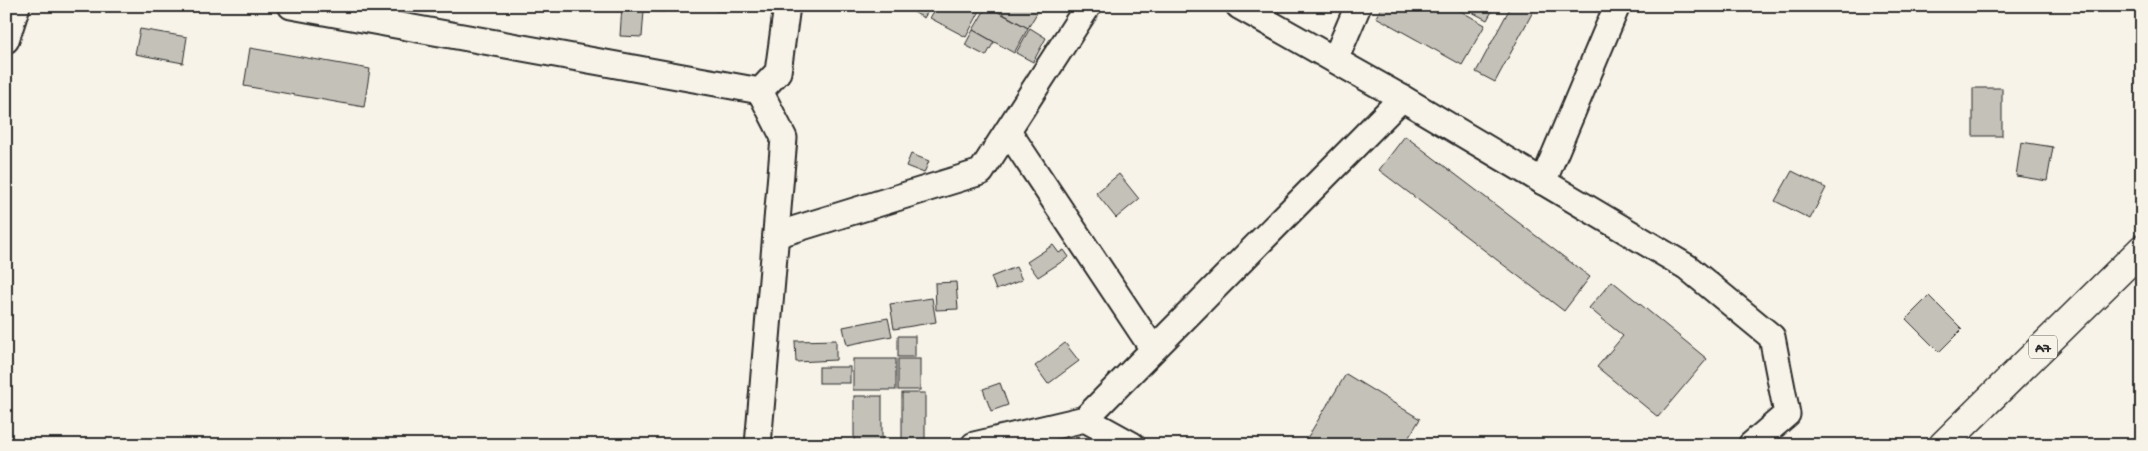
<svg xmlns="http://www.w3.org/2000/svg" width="2148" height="451" viewBox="0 0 2148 451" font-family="'Gochi Hand',sans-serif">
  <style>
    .building { fill: #c4c1b9; stroke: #2b2b2b }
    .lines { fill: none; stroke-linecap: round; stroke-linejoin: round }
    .minor-casing { stroke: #2b2b2b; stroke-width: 29 }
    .trunk-casing { stroke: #2b2b2b; stroke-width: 31 }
    .minor { stroke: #f7f3e8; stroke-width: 25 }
    .trunk { stroke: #f7f3e8; stroke-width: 28 }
    .labels { text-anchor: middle; stroke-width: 4; stroke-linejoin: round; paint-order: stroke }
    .shield { fill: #f7f3e8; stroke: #686764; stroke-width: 1 }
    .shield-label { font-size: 14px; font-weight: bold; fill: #2b2b2b }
  </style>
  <rect width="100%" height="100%" fill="#f7f3e8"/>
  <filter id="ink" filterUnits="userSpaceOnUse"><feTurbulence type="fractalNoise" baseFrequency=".02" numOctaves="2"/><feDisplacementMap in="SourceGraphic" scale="10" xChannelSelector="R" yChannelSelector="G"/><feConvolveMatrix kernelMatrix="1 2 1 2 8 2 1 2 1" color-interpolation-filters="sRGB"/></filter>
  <g filter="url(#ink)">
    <g class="building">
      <path d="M622,6H664V12L644,11L642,37L620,36Z"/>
      <path d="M715,6H728V12L715,11Z"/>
      <path d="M903,6H931L924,18Z"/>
      <path d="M937,6H981L982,7L966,37L930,18Z"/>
      <path d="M987,6L1028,28L1014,53L973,30Z"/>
      <path d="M989,6H1041L1028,28Z"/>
      <path d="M1382,6H1452L1485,25L1462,65L1376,17Z"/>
      <path d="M1460,6H1495L1487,20Z"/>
      <path d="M1511,6H1536L1495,82L1476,72Z"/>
      <path d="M1030,28L1046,38L1033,62L1016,53Z"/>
      <path d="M140,29L187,37L183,63L135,54Z"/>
      <path d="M973,30L994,42L986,56L965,45Z"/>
      <path d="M250,48L370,69L364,107L244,86Z"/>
      <rect x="1973" y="88" width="29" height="48"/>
      <path d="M1405,136L1590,277L1564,311L1379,170Z"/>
      <path d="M2021,142L2053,147L2047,181L2016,176Z"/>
      <path d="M911,154L929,161L924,173L906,166Z"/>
      <path d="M1792,171L1826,188L1810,219L1775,201Z"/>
      <path d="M1119,174L1139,199L1116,218L1096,193Z"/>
      <path d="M1053,245L1059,253L1064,250L1069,257L1038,277L1027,262Z"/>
      <path d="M1016,267L1022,280L996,290L991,277Z"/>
      <path d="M1612,281L1707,359L1658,417L1597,367L1623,336L1589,308Z"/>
      <path d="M956,282L958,309L936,310L935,283Z"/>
      <path d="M1929,296L1962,329L1939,352L1906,319Z"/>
      <path d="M932,298L936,322L894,329L890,304Z"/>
      <path d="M888,318L892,336L847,345L843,327Z"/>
      <rect x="898" y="336" width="17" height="21"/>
      <path d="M836,340V360L796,362L795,341Z"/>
      <path d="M1065,343L1079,361L1048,384L1035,366Z"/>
      <rect x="853" y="359" width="43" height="31"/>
      <rect x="898" y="359" width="22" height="31"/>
      <rect x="819" y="367" width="31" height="16"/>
      <path d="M1346,374L1420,419L1404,445H1303Z"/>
      <path d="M1000,383L1008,405L991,411L983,389Z"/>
      <rect x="902" y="393" width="23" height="50"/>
      <rect x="854" y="396" width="28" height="49"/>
    </g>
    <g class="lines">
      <g class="minor-casing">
        <g id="minor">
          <path d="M291,6L760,91L784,138L758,445"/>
          <path d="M1239,6L1402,98L1687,267L1772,337L1787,414L1751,445"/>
          <path d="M6,40L17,6"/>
          <path d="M1335,60L1358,6"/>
          <path d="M760,91L778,72L787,6"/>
          <path d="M1008,131L1153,349"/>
          <path d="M1543,182L1617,6"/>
          <path d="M776,235L981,172L1088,6"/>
          <path d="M1085,419L1132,445"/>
          <path d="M974,445L1085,419L1402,98"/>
        </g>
      </g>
      <g class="trunk-casing">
        <path id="trunk" d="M1943,445L2142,249"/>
      </g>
      <use href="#minor" class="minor"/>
      <use href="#trunk" class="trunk"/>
    </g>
  </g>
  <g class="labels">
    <rect class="shield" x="2029" y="335.5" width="28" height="23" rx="4"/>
    <g class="shield-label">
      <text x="2043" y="352">A7</text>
    </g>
  </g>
  <rect width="2148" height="451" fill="none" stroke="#f7f3e8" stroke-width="25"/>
  <rect x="12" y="12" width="2123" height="426" fill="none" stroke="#2b2b2b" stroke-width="2" filter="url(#ink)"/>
</svg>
